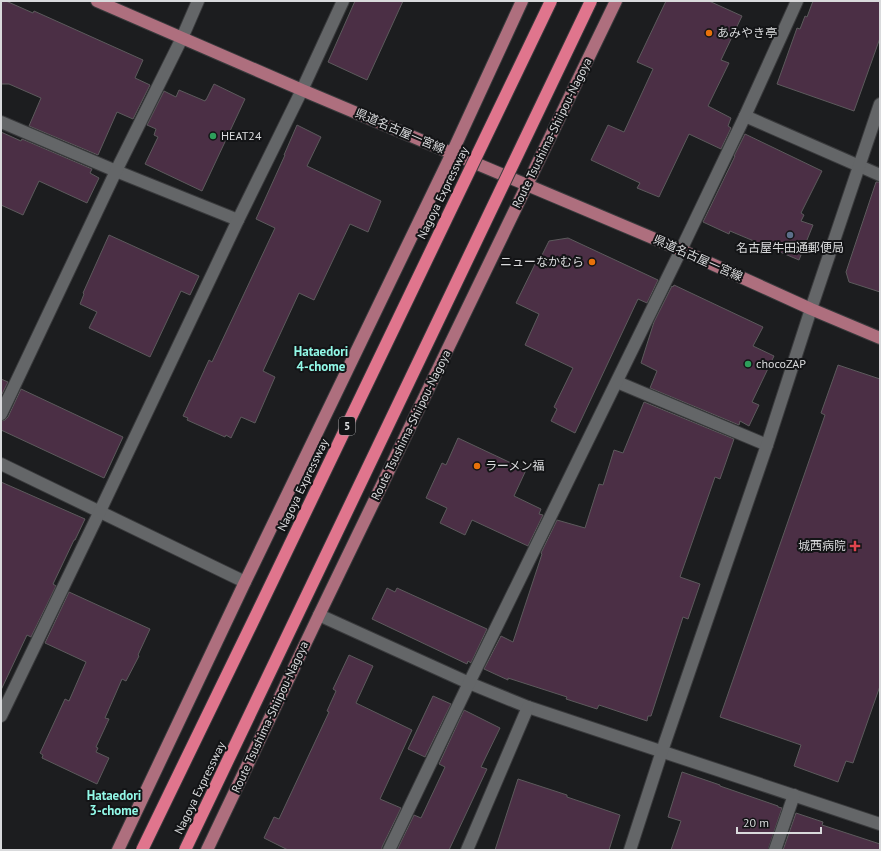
<svg xmlns="http://www.w3.org/2000/svg" width="881" height="851" viewBox="0 0 881 851" font-family="'PT Sans','Noto Sans JP',sans-serif">
  <style>
    .building { fill: #4b2f45; stroke: #5c5a5c }
    .lines { fill: none; stroke-linecap: round; stroke-linejoin: round }
    .minor-casing { stroke: #393a3c; stroke-width: 14 }
    .major-casing { stroke: #393a3c; stroke-width: 14 }
    .minor { stroke: #646668; stroke-width: 12 }
    .major { stroke: #ae6f7e; stroke-width: 12 }
    .highway-bridge-casing { stroke: #393a3c; stroke-width: 14; stroke-linecap: butt }
    .highway-bridge { stroke: #e0758d; stroke-width: 12 }
    .food-dot { fill: #e8710a; stroke: #131416; stroke-width: 1.5 }
    .leisure-dot { fill: #2e9e5b; stroke: #131416; stroke-width: 1.5 }
    .service-dot { fill: #5c6f8a; stroke: #131416; stroke-width: 1.5 }
    .health-dot { fill: #e0444e; stroke: #131416; stroke-width: 1.5 }
    .labels { text-anchor: middle; stroke-width: 4; stroke-linejoin: round; paint-order: stroke }
    .shield { fill: #131416; stroke: #9e9fa1; stroke-width: 1 }
    .shield-label { font-size: 11px; font-weight: bold; fill: #d9dadc }
    .poi-label { font-size: 12px; fill: #d9dadc; stroke: #131416; text-anchor: start }
    .street-label { font-size: 12px; fill: #d9dadc; stroke: #131416 }
    .neighbourhood-label { font-size: 13px; font-weight: bold; fill: #92f9e8; stroke: #131416 }
  </style>
  <rect width="100%" height="100%" fill="#1c1d1f"/>
  <g class="building">
    <path d="M1,1H6L33,13L34,11L143,60L135,78L150,85L133,119L117,112L98,155L29,126L41,98L9,84H1Z"/>
    <path d="M355,1H403L367,80L328,62Z"/>
    <path d="M666,1H709L742,16L721,60L729,63L708,106L731,118L728,126L731,128L721,149L689,134L659,197L637,188L640,183L591,160L608,125L624,132L653,69L637,62Z"/>
    <path d="M813,1H880V38L854,111L777,84L797,28L800,29L805,16L807,17Z"/>
    <path d="M214,84L245,99L202,191L145,164L158,137L154,135L156,129L147,125L164,91L176,97L179,90L205,101V100H206Z"/>
    <path d="M297,125L321,137L307,166L381,201L368,232L350,224L314,300L299,293L263,371L275,377L255,423L241,417L231,438L226,435L225,437L187,420L188,418L183,416L209,360L212,362L275,228L256,219L285,155H284Z"/>
    <path d="M1,132L21,141L22,139L92,169L90,173L99,178L87,203L39,181L23,215L1,205Z"/>
    <path d="M745,134L822,171L801,213L804,215L801,221L813,225L799,260L730,231L729,234L703,222L735,156H734Z"/>
    <path d="M876,182H880V292L849,282L846,272Z"/>
    <path d="M109,235L199,276L190,295L181,291L150,357L89,328L97,312L80,304L84,294L83,293Z"/>
    <path d="M568,238L658,280L647,303L638,299L575,433L551,421L557,409L554,407L573,368L525,345L539,314L516,303L538,258L540,259L549,241Z"/>
    <path d="M674,285L763,327L753,346L774,356L752,402L759,405L749,426L740,421L739,425L650,388L657,371L641,363L654,322L672,286L673,287Z"/>
    <path d="M838,365L880,379V686L853,763L846,761L838,782L794,766L801,745L720,717L825,415L821,413Z"/>
    <path d="M1,379L8,382L1,396Z"/>
    <path d="M21,389L123,437L104,478L1,430V421L5,420L8,417Z"/>
    <path d="M644,402L734,439L720,479L715,477L680,577L700,584L688,619L683,617L651,716H648L647,721L599,705L597,709L566,699L567,697L508,678V680L484,669L501,636L513,642L542,554L541,553L557,520L585,528L599,484L603,485L614,450L623,453Z"/>
    <path d="M458,438L526,470L514,496L541,509L539,514L543,515L528,546L472,520L465,535L440,523L447,508L426,498L442,463L446,465Z"/>
    <path d="M1,482L85,519L75,540H74L53,584L56,586L31,637L27,635L1,690Z"/>
    <path d="M387,588L395,592L397,588L487,629L471,663L468,661L467,664L372,619Z"/>
    <path d="M69,592L150,629L138,655L139,656L126,681L122,679L105,718L109,719L96,747L98,748L96,752L109,758L97,784L42,758L43,755L40,753L65,699L69,701L86,662L45,643Z"/>
    <path d="M349,655L373,666L356,703L412,730L380,799L401,808L382,847V850H288L264,838L274,817L279,819L329,712L327,711L336,691L333,689Z"/>
    <path d="M433,696L451,704L425,757L408,749Z"/>
    <path d="M464,710L500,728L481,767L487,769L449,850H397L414,815L421,818L445,767L439,764Z"/>
    <path d="M682,772L720,785V786L778,806V807L782,808L768,850H671L681,821L668,817Z"/>
    <path d="M518,779L567,795V797L620,815L609,850H495Z"/>
    <path d="M796,813L823,822L822,825L880,844V850H783Z"/>
  </g>
  <g class="lines">
    <g class="minor-casing">
      <g id="minor">
        <path d="M745,116L880,175"/>
        <path d="M1,122L116,171L238,220"/>
        <path d="M617,382L767,445"/>
        <path d="M1,414L116,171L182,38L198,1"/>
        <path d="M1,464L245,582"/>
        <path d="M319,615L469,683L528,707L880,824"/>
        <path d="M1,716L100,511L238,220L302,90L343,1"/>
        <path d="M389,850L469,683L681,250L745,116L797,1"/>
        <path d="M467,850L528,707"/>
        <path d="M630,850L662,751L767,445L811,309L880,104"/>
        <path d="M775,850L794,795"/>
      </g>
    </g>
    <g class="major-casing">
      <g id="major">
        <path d="M97,1L302,90L681,250L811,309L880,338"/>
        <path d="M118,850L245,582L452,153L522,1"/>
        <path d="M207,850L319,615L616,1"/>
      </g>
    </g>
    <use href="#minor" class="minor"/>
    <use href="#major" class="major"/>
    <g class="highway-bridge-casing">
      <g id="highway-bridge">
        <path d="M142,850L257,613L551,1"/>
        <path d="M185,850C322,568 455,284 591,1"/>
      </g>
    </g>
    <use href="#highway-bridge" class="highway-bridge"/>
  </g>
  <g class="food-dot">
    <circle cx="709" cy="33" r="4"/>
    <circle cx="592" cy="262" r="4"/>
    <circle cx="477" cy="466" r="4"/>
  </g>
  <g class="leisure-dot">
    <circle cx="213" cy="136" r="4"/>
    <circle cx="748" cy="364" r="4"/>
  </g>
  <circle class="service-dot" cx="790" cy="235" r="4"/>
  <path class="health-dot" d="M853 540h4v4h4v4h-4v4h-4v-4h-4v-4h4z"/>
  <g class="labels">
    <rect class="shield" x="339" y="417" width="16" height="18" rx="3"/>
    <g class="shield-label">
      <text x="347" y="430">5</text>
    </g>
    <g class="poi-label">
      <text x="717" y="37">あみやき亭</text>
      <text x="221" y="140">HEAT24</text>
      <text x="790" y="252" text-anchor="middle">名古屋牛田通郵便局</text>
      <text x="584" y="266" text-anchor="end">ニューなかむら</text>
      <text x="756" y="368">chocoZAP</text>
      <text x="485" y="470">ラーメン福</text>
      <text x="846" y="550" text-anchor="end">城西病院</text>
    </g>
    <g class="street-label">
      <text transform="translate(400 131) rotate(23)" y="4">県道名古屋一宮線</text>
      <text transform="translate(552 133) rotate(-64)" y="4">Route Tsushima-Shiipou-Nagoya</text>
      <text transform="translate(443 193) rotate(-64)" y="4">Nagoya Expressway</text>
      <text transform="translate(698 258) rotate(24)" y="4">県道名古屋一宮線</text>
      <text transform="translate(411 425) rotate(-64)" y="4">Route Tsushima-Shiipou-Nagoya</text>
      <text transform="translate(303 485) rotate(-64)" y="4">Nagoya Expressway</text>
      <text transform="translate(270 717) rotate(-65)" y="4">Route Tsushima-Shiipou-Nagoya</text>
      <text transform="translate(200 788) rotate(-64)" y="4">Nagoya Expressway</text>
    </g>
    <g class="neighbourhood-label">
      <text x="321" y="356">Hataedori<tspan x="321" dy="15">4-chome</tspan></text>
      <text x="114" y="800">Hataedori<tspan x="114" dy="15">3-chome</tspan></text>
    </g>
  </g>
  <rect width="881" height="851" fill="none" stroke="#d9dadc" stroke-width="4"/>
  <path d="M737 827v6h84v-6" fill="none" stroke="#d9dadc" stroke-width="2"/>
  <text x="743" y="827" font-size="12" fill="#d9dadc" stroke="#131416" stroke-width="3" paint-order="stroke">20 m</text>
</svg>
